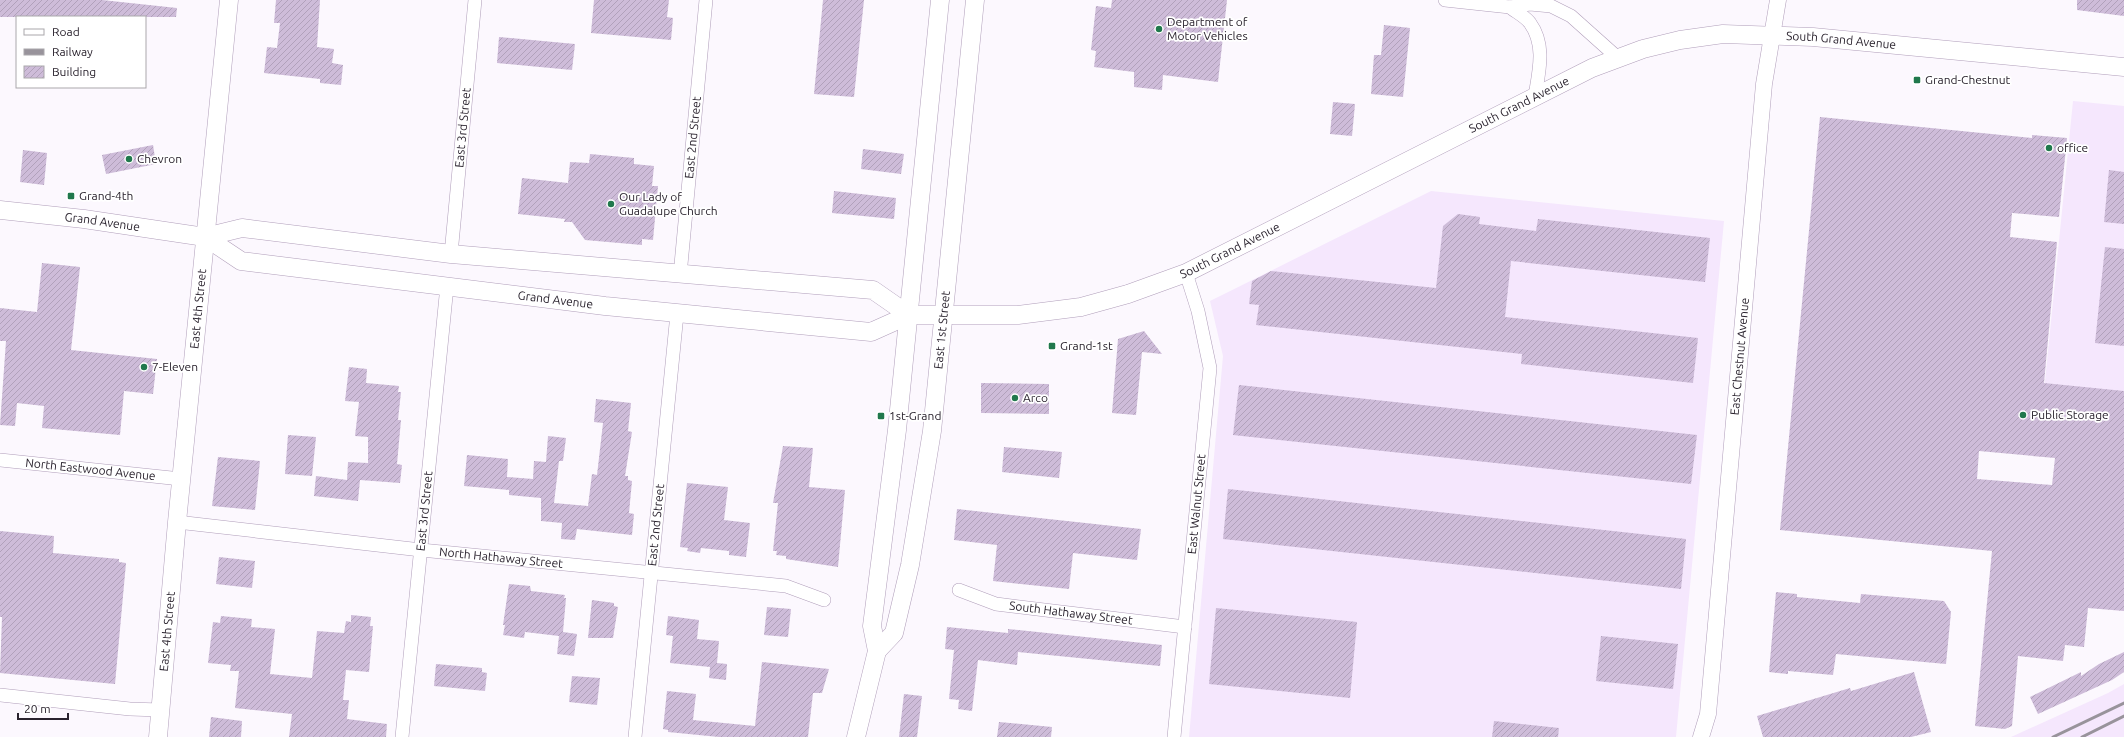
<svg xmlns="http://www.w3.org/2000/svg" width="2124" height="737" viewBox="0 0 2124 737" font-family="Ubuntu,sans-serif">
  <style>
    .built { fill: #f5e7fd }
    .building { fill: url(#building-hatch); fill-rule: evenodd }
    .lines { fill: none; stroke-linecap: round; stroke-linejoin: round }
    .minor-casing { stroke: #b09eba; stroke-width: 14 }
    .tertiary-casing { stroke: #b09eba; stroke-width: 17 }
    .secondary-casing { stroke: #b09eba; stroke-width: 19 }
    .minor { stroke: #fff; stroke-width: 13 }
    .tertiary { stroke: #fff; stroke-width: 16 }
    .secondary { stroke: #fff; stroke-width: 18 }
    .rail { stroke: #98939b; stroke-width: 3 }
    .poi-dot { fill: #20784c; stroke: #fff; stroke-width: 1.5 }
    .labels { text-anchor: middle; stroke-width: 3.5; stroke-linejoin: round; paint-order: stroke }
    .poi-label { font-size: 12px; fill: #2a232e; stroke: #fff; text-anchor: start }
    .street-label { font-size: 12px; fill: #2a232e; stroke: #fff }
  </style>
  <defs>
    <pattern id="building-hatch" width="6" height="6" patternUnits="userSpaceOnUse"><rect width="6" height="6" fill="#cebcd9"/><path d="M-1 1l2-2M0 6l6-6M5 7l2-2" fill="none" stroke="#b1a1bb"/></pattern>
  </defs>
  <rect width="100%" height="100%" fill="#fcf8fe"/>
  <g class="built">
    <path d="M2073,101L2124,106V428L2041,421Z"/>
    <path d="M1431,191L1724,221L1676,737H1189L1223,356L1210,301Z"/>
    <path d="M2124,684V737H2011L2108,693Z"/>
  </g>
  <g class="building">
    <path d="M0,0H102L177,8L176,17H0Z"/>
    <path d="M276,0H320L317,47L334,49L332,63L343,65L341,85L320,83V79L264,73L267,47L277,48L280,23H274Z"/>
    <path d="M594,0H669L667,17L673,18L671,40L591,33Z"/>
    <path d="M823,0H864L854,97L814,94Z"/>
    <path d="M1112,0H1227L1218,82L1163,75L1162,90L1134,87V72L1094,67L1096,51L1091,50L1096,6L1111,8Z"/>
    <path d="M2077,0H2124V16L2077,10Z"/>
    <path d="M1384,25L1410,28L1403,97L1371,94L1374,55H1381Z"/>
    <path d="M499,37L575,44L572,70L497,63Z"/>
    <path d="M1333,102L1355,104L1352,136L1330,134Z"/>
    <path d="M1820,117L2032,138V135L2067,138L2059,217L2012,213L2010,237L2057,242L2044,383L2124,391V611L2088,608L2084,647L2065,645L2063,661L2018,656L2012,726L2005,729L1975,726L1992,551L1780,530ZM1979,451L2055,458L2052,485L1977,479Z"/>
    <path d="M153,145L156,164L106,174L102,155Z"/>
    <path d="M863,149L904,154L901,174L861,169Z"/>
    <path d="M23,150L47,153L44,185L20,182Z"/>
    <path d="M590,154L634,158V164L654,166L652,186H658L653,240L642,239V245L585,240L572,222H564L565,219L518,214L522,178L568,183L570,162L589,163Z"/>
    <path d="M2109,170L2124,172V224L2104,222Z"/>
    <path d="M834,191L896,198L894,219L832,213Z"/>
    <path d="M1458,214L1480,217L1479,224L1536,231L1538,219L1710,238L1705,282L1511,261L1505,317L1698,338L1693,383L1521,364L1522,354L1256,325L1259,305L1249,304L1252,281L1271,271L1436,288L1443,226Z"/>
    <path d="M2105,247L2124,249V346L2095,343Z"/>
    <path d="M42,263L80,267L71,350L157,359L153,394L124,391L120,435L42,428L44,406L17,403L15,426L0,425L6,341H0V308L37,312Z"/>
    <path d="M1144,331L1162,354L1142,352L1136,415L1112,413L1118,339Z"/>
    <path d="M349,367L367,369L366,383L399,386L398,392H401L398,420H401L397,464L402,465L400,483L360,480L358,501L314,496L316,476L347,480L348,462L368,463V437L355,436L359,402L345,401Z"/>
    <path d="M981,383L1049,384V414L981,413Z"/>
    <path d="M1239,385L1697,435L1691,484L1233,435Z"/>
    <path d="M596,399L631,403L628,431L632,432L625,476H628V480L632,481L629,513L634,514L632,535L577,529L575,540L561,539L562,523L541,521V498L509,495V490L464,486L467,455L508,459L507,477L533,479L534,461L546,462L548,436L566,438L563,461H559L554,503L588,506L592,474L597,475L603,423L594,422Z"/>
    <path d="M288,435L316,437L312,476L285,474Z"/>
    <path d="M783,446L813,448L809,487L845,490L838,567L786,559V556L776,555L777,551H773L778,503H773Z"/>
    <path d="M1004,447L1062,452L1059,478L1002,472Z"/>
    <path d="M218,457L260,461L255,510L212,506Z"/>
    <path d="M687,483L728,487L724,520L750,523L746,557L729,555V551L701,548L700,553L687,551L688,548L680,547Z"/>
    <path d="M1228,489L1686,539L1681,589L1223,539Z"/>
    <path d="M957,509L1141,529L1137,560L1073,553L1069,589L993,581L997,545L954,540Z"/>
    <path d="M0,531L54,536L53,553L119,559V562L126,563L115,684L0,673L2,617H0Z"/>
    <path d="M219,557L255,561L252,588L216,584Z"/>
    <path d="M509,584L530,586L531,591L565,595L564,598H566L563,632L577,634L574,656L557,654L559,636L525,632L524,638L503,635L505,625H503Z"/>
    <path d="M1776,592L1797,594V597L1860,603L1861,594L1944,601L1951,612L1946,664L1836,654L1833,675L1788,671V674L1769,672Z"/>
    <path d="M592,600L614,603V606L618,607L613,638H588Z"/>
    <path d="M767,607L791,609L788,637L764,635Z"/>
    <path d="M1216,608L1357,622L1350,698L1209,684Z"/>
    <path d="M351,615L371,617L370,626H373L369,672L346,670L343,700H349L347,719L387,724L386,737H289L292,714L235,708L239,671H230L231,665L208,663L213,622L220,623L221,616L252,619L251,627L275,629L270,674L312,678L317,631L344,633L346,621L351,622Z"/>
    <path d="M668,616L699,620L697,639L719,641L717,663L727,664L726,680L709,678L710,667L670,663L673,636L666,635Z"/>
    <path d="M947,627L1008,633V629L1162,645L1160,666L1018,652L1017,665L978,660L972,711L958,709L959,700L949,699L954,650L945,649Z"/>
    <path d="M1601,636L1678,644L1673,689L1596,681Z"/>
    <path d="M2124,652V672L2112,680L2038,714L2030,697L2081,672V676L2099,664Z"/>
    <path d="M762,662L829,669L822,693H813L808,737H719L668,732V730L663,729L667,691L696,694L693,720L755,726Z"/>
    <path d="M436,664L482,668V672L487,673L485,691L434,686Z"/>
    <path d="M1914,672L1931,732L1911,737H1763L1757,716L1850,688L1851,691Z"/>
    <path d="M572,676L600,678L597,705L569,702Z"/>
    <path d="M904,694L922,696L917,737H899Z"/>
    <path d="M211,717L242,721L241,737H209Z"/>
    <path d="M1494,721L1559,728L1558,737H1492Z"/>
    <path d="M999,722L1052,727L1051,737H997Z"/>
  </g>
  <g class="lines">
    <g class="minor-casing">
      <g id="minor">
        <path d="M1445,0L1510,7L1530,4L1551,6L1571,16L1618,58"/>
        <path d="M1510,7C1516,12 1526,17 1530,23C1546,45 1539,71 1535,96"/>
        <path id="s1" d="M451,254L475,0"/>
        <path id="s2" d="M680,275L706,0"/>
        <path id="s3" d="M0,460L181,479"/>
        <path id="s4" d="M177,522L421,550L786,586L824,600"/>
        <path id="s5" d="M959,590L996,604L1185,627"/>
        <path d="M0,695L130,709L160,710"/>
        <path id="s6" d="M402,737L447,286"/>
        <path id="s7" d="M635,737L677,314"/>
        <path id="s8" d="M1174,737L1210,368L1198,311L1186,273"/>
      </g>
    </g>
    <g class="tertiary-casing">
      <g id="tertiary">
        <path id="s9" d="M1701,737L1708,714L1764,84L1778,0"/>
      </g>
    </g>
    <g class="secondary-casing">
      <g id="secondary">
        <path id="s10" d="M0,210L84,219L205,237L242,228L451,254L873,290L909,315"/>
        <path id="s11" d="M205,237L241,261L605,306L871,332L909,315H1018L1081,307L1128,294L1186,273L1592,68L1643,49L1680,40L1723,34L1813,37L2124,67"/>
        <path id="s12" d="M877,651L894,633L910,565L932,431L975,0"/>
        <path id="s13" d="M158,737L177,522L229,0"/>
        <path d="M856,737L877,651L872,626L897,430L940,0"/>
      </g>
    </g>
    <use href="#minor" class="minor"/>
    <use href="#tertiary" class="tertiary"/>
    <use href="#secondary" class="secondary"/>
    <g class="rail">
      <path d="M2053,737L2124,703"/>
      <path d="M2082,737L2124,716"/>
    </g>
  </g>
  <g class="poi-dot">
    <circle cx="1159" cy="29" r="4"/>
    <rect x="1913" y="76" width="8" height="8" rx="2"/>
    <circle cx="2049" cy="148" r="4"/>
    <circle cx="129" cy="159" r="4"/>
    <rect x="67" y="192" width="8" height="8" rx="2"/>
    <circle cx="611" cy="204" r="4"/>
    <rect x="1048" y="342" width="8" height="8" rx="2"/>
    <circle cx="144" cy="367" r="4"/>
    <circle cx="1015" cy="398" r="4"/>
    <circle cx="2023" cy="415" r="4"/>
    <rect x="877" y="412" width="8" height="8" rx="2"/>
  </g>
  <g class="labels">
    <g class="poi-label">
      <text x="1167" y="26">Department of<tspan x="1167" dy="14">Motor Vehicles</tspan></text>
      <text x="1925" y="84">Grand-Chestnut</text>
      <text x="2057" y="152">office</text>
      <text x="137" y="163">Chevron</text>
      <text x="79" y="200">Grand-4th</text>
      <text x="619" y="201">Our Lady of<tspan x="619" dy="14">Guadalupe Church</tspan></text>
      <text x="1060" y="350">Grand-1st</text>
      <text x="152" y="371">7-Eleven</text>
      <text x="1023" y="402">Arco</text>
      <text x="2031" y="419">Public Storage</text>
      <text x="889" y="420">1st-Grand</text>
    </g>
    <g class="street-label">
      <text dy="4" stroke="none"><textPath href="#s11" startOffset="1711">South Grand Avenue</textPath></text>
      <text dy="4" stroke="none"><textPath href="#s11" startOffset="1375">South Grand Avenue</textPath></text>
      <text dy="4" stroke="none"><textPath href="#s1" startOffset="127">East 3rd Street</textPath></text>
      <text dy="4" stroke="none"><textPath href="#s2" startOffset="138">East 2nd Street</textPath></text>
      <text dy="4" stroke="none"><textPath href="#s10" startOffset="103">Grand Avenue</textPath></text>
      <text dy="4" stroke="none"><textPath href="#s11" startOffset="1051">South Grand Avenue</textPath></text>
      <text dy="4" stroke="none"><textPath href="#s11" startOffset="360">Grand Avenue</textPath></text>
      <text dy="4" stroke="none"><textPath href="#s13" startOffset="430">East 4th Street</textPath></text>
      <text dy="4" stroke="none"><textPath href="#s12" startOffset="332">East 1st Street</textPath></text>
      <text dy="4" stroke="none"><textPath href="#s9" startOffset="383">East Chestnut Avenue</textPath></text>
      <text dy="4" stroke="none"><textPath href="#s3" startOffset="91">North Eastwood Avenue</textPath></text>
      <text dy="4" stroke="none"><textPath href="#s8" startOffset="234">East Walnut Street</textPath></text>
      <text dy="4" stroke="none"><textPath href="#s6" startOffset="227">East 3rd Street</textPath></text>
      <text dy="4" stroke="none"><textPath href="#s7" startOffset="213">East 2nd Street</textPath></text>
      <text dy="4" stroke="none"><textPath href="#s4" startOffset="326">North Hathaway Street</textPath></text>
      <text dy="4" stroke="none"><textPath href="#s5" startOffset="115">South Hathaway Street</textPath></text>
      <text dy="4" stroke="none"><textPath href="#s13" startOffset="106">East 4th Street</textPath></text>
    </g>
  </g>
  <rect x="16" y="16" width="130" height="72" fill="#ffffff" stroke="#aaa7ab"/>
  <rect x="24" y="29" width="20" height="6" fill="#ffffff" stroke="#aaa7ab"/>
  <text x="52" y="36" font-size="12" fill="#2a232e">Road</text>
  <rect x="24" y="49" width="20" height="6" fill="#98939b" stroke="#aaa7ab"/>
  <text x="52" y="56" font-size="12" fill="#2a232e">Railway</text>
  <rect x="24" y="66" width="20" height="12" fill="url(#building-hatch)" stroke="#aaa7ab"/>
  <text x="52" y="76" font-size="12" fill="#2a232e">Building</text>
  <path d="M18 713v6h50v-6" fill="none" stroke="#2a232e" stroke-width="2"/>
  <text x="24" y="713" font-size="12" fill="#2a232e" stroke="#ffffff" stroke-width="3" paint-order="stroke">20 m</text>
</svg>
